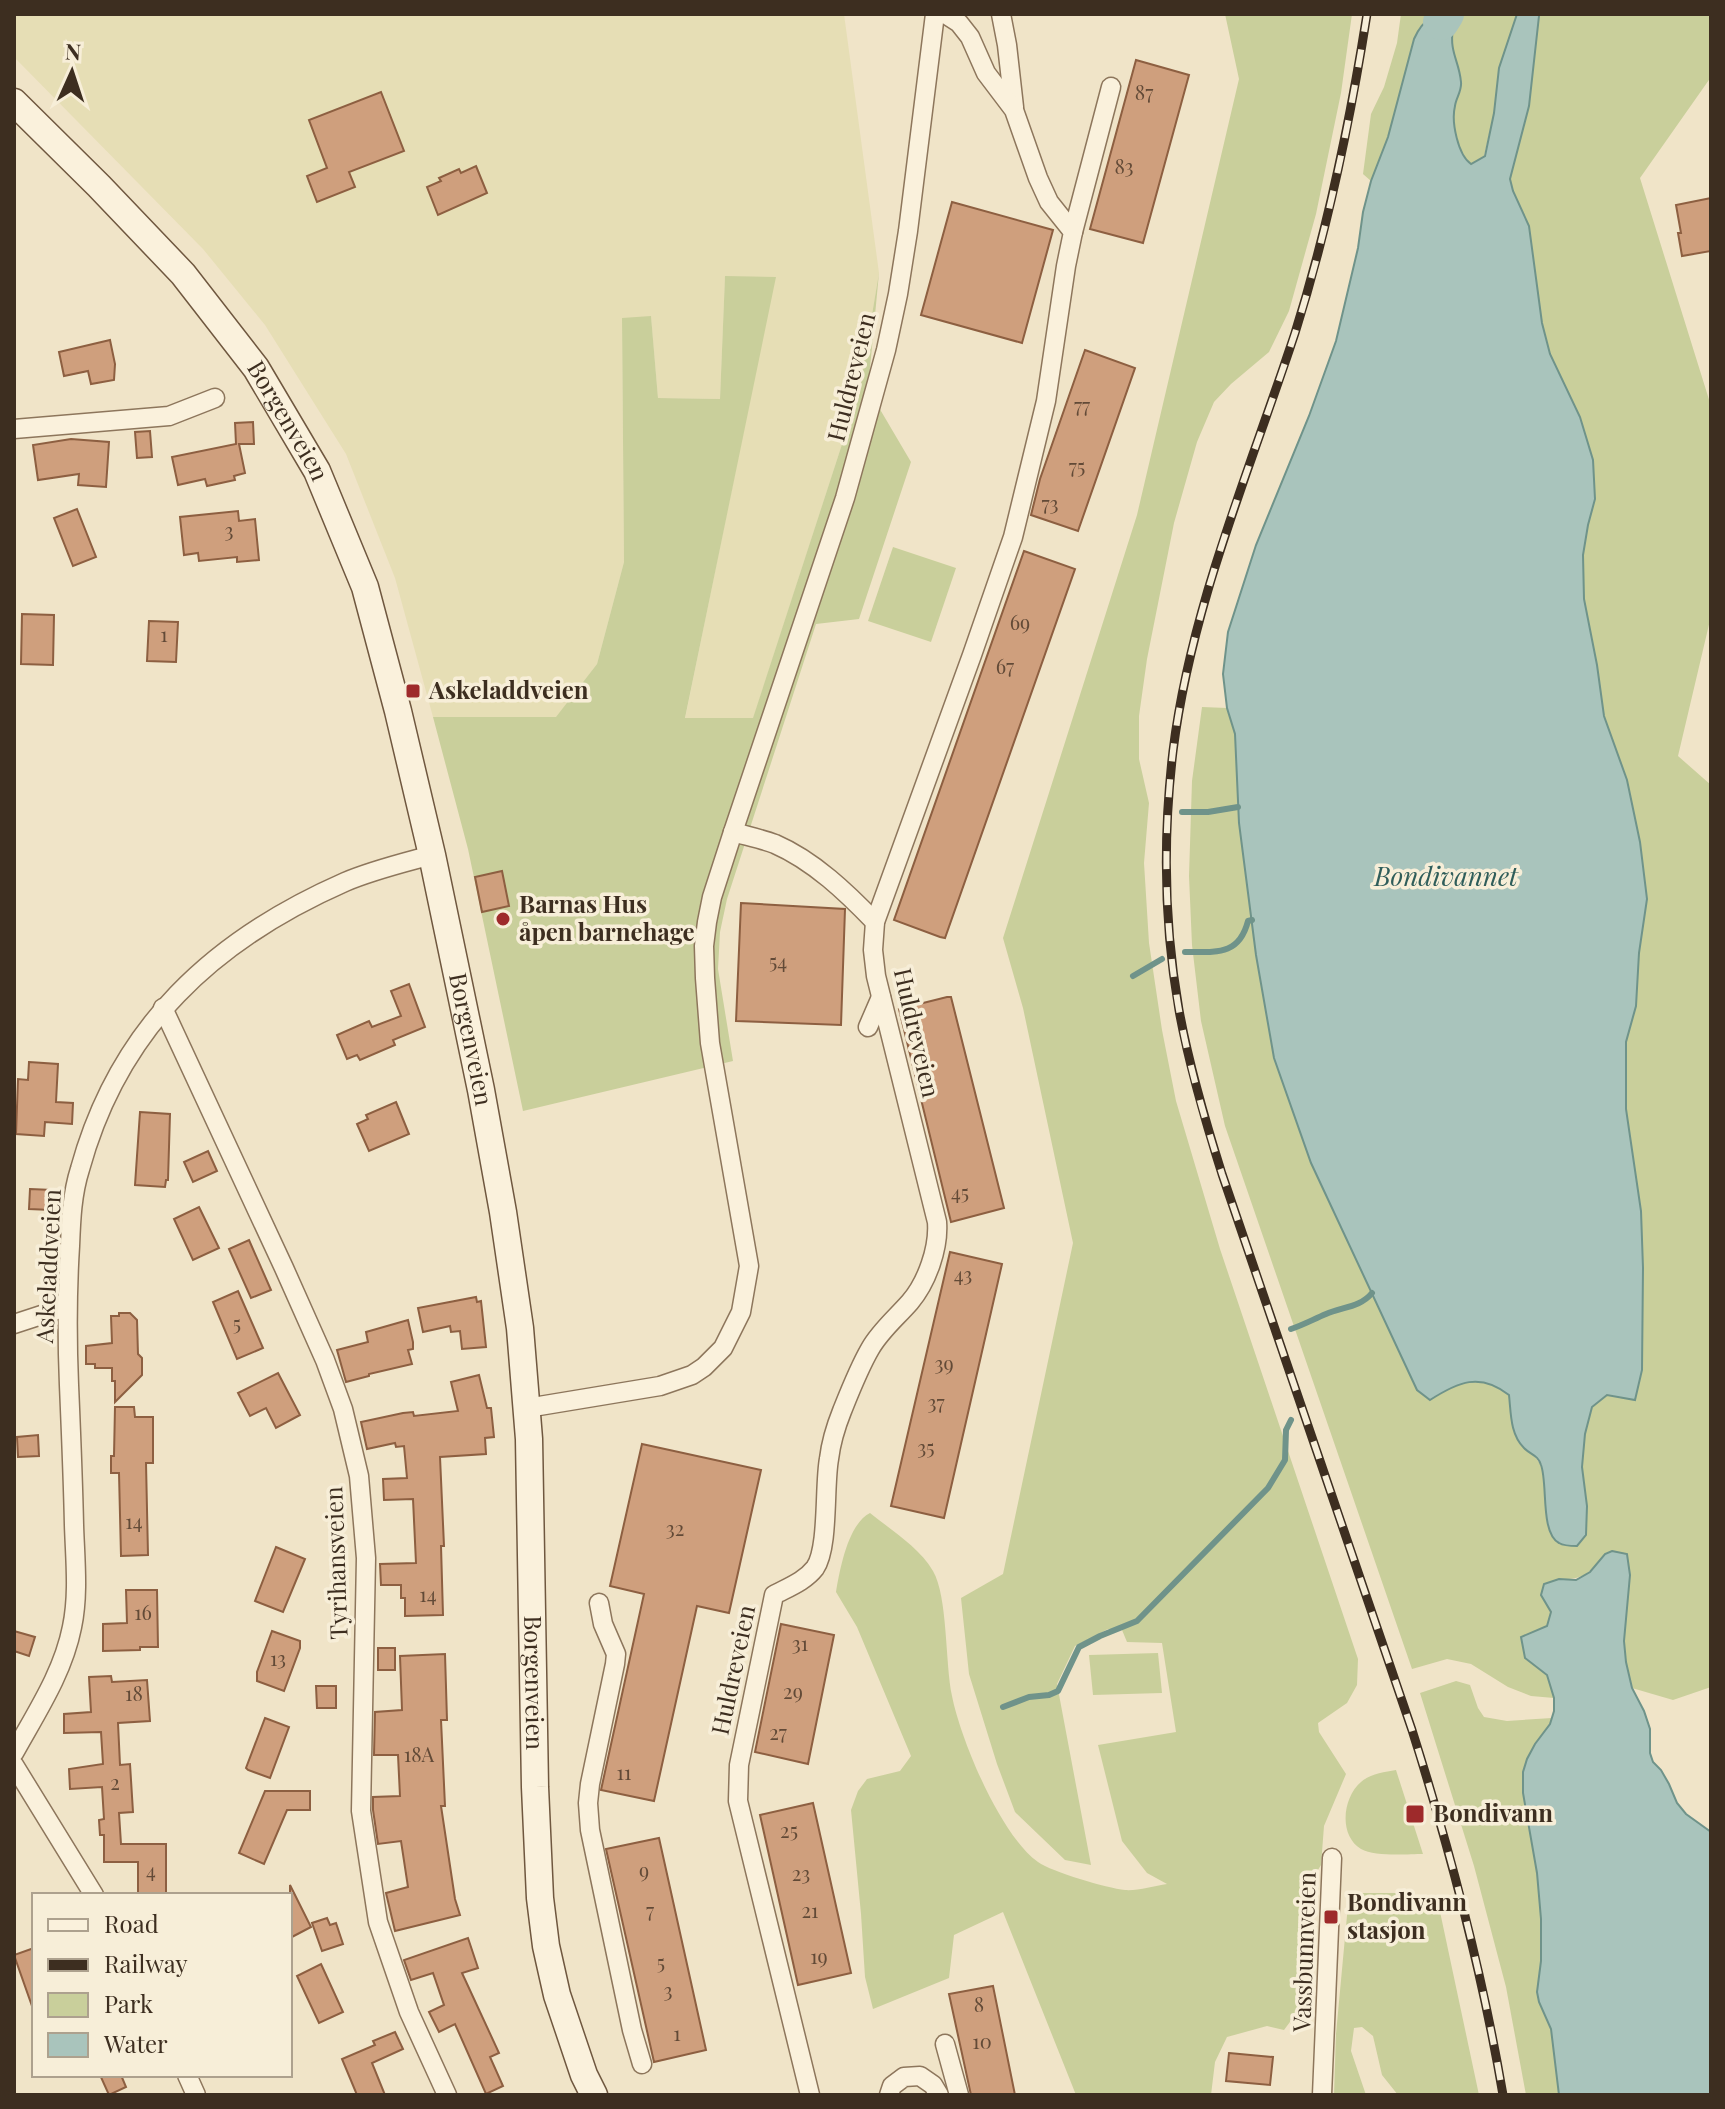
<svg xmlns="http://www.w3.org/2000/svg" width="1725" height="2109" viewBox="0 0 1725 2109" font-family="'Playfair Display',serif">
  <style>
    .farmland { fill: #e6deb5 }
    .green { fill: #c9cf9b }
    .water { fill: #a9c4bc; stroke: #6f938a; stroke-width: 2 }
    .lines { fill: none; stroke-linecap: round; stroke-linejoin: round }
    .stream { stroke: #6f938a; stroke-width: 6 }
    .river { stroke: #a9c4bc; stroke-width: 36 }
    .building { fill: #cf9f7d; stroke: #8d5f41; stroke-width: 2 }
    .street-casing { stroke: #8d765c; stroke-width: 21 }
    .secondary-casing { stroke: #6f573f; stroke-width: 29 }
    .street { stroke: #faf1dc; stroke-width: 18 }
    .secondary { stroke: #faf1dc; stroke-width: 26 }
    .rail-casing { stroke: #3d2e20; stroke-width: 9 }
    .rail { stroke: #f7eed8; stroke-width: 6; stroke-dasharray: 18; stroke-linecap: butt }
    .poi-dot { fill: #9e2a2b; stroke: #f7eed8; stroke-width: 3 }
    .labels { text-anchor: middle; stroke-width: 7; stroke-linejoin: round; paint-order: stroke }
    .number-label { font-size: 20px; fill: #624a37 }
    .street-label { font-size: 24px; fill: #3d2e20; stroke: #f7eed8 }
    .poi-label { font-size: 24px; font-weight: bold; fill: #3d2e20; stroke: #f7eed8; text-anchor: start }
    .water-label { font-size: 26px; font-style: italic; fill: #2f5d5a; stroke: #f7eed8 }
  </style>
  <rect width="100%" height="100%" fill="#f0e4c8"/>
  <path class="farmland" d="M14,14H844L879,273L859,392L753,719H685L775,277H725L720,399L658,398L651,317L622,319L624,562L597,664L556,718L433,717L395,578L346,454L265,325L203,249L14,57Z"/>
  <g class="green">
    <path d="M1225,14H1352L1341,93L1316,214L1289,311L1269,352L1231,384L1214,402L1197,442L1174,523L1147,659L1139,716V759L1149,803L1144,863L1149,943L1162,1030L1176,1101L1220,1249L1358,1659L1357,1685L1347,1703L1318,1723L1319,1732L1346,1774L1324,1826L1321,1865L1313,1878L1307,1937L1304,2003L1284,2030L1267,2026L1227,2037L1215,2062L1211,2095H1076L1003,1912L954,1935L949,1978L873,2009L865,1977L861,1914L851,1810L858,1791L867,1779L900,1771L911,1756L857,1627L836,1592C840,1569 848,1524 870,1513C891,1530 919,1547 933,1571C948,1597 945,1663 952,1696C961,1741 1001,1836 1038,1862C1052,1872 1107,1888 1125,1890C1137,1891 1154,1886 1167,1884L1147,1873L1122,1841L1098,1745L1176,1732L1162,1643L1127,1642L1122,1630L1108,1629L1075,1646L1057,1684L1091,1865L1065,1860L1015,1812L997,1764L969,1674L961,1598L1003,1574L1073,1243L1023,1008L1003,938L1137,515L1239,79Z"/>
    <path d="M1401,14H1517L1499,68L1494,113L1484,156L1471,164C1458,154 1451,123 1455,106C1456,100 1460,96 1459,89C1458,67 1450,49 1453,27L1388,137L1371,181L1363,174L1371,114L1384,87L1397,43Z"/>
    <path d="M1539,14H1711V77L1640,178L1711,406V616L1678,756L1711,785V1687L1673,1700L1632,1688C1628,1672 1624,1655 1624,1637C1625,1609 1632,1581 1627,1554H1605C1590,1573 1584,1580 1559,1579L1541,1596L1551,1612L1547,1626L1525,1658L1547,1675L1554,1698L1531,1696L1508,1687L1471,1664L1447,1659L1412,1669L1225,1126L1201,1021L1192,945L1189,876L1192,781L1202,707L1227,708L1235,734L1239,823L1256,955L1274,1058L1311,1163L1430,1399L1453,1385L1476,1381L1495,1384L1509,1395L1523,1447C1548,1464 1543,1475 1545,1503L1587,1506L1582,1467L1585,1434L1592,1407L1607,1395L1624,1396L1643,1268L1641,1212L1626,1109V1042L1636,1006L1639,953L1647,899L1640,842L1627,780L1604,716L1597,665L1584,599L1583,555L1588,525L1595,499L1580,417L1550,354L1542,323L1529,226L1513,191L1510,179L1529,106Z"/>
    <path d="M879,273L868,389L911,462L859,619L816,624L727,899L720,932L718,969L733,1061L523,1111L468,849L433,717H556L597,664L624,562L622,318L651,316L658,398L720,399L725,276L776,277L685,718H753L859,392Z"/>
    <path d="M893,547L956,568L931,642L868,621Z"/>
    <path d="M1158,1653L1162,1693L1093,1695L1089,1655Z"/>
    <path d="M1456,1681L1470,1685L1478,1708L1484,1717L1507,1721L1552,1718L1550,1724L1535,1744L1537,1873L1541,1919V1961L1538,1982L1539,2002L1551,2029L1559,2095H1526L1506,1987L1474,1866L1420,1693Z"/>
    <path d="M1396,1770L1423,1854C1407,1854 1375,1857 1361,1849C1338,1835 1343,1797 1361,1782C1370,1774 1384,1772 1396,1770Z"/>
    <path d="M1361,1893H1403L1439,1907L1479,2095H1398L1382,2075L1373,2036L1362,2027L1354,2028L1351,2051L1366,2095H1334L1336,2034L1348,1905Z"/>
  </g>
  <g class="water">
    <path d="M1517,14H1539V16L1529,106L1510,179L1513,191L1529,226L1542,323L1550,354L1580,417L1593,460L1595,499L1588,525L1583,555L1584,599L1597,665L1604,716L1627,780L1640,842L1647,899L1639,953L1636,1006L1626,1042V1109L1641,1211L1643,1268L1642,1370L1635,1400L1607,1395L1592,1407L1585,1434L1582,1467L1587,1506L1586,1535L1577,1546C1572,1546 1564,1546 1559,1543C1540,1533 1548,1483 1541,1465C1538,1455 1531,1455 1524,1448C1510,1434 1511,1413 1509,1395C1480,1372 1458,1382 1430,1400L1417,1390L1311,1163L1274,1058L1256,955L1239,823L1235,734L1227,708L1223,674L1228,632L1256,545L1309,416L1336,341L1358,248L1363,212L1371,181L1388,137L1414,39C1425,15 1430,18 1453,27C1449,53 1459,60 1461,82C1462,91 1456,98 1455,106C1451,122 1458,155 1471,164L1485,156L1494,113L1499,68Z"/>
    <path d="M1612,1551L1627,1554L1630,1575L1624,1641L1626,1662L1632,1688L1644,1711L1650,1729V1753L1653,1762L1661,1770L1669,1784L1677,1803L1686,1814L1711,1832V2095H1559L1551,2029L1539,2002L1537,1992L1541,1961V1919L1537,1873L1523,1793V1772L1527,1759L1535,1744L1550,1724L1554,1711V1698L1547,1675L1525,1658L1521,1637L1547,1626L1551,1612L1541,1595L1544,1584L1559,1579L1576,1580L1590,1572L1605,1554Z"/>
  </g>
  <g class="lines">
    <g class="stream">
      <path d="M1182,812H1208L1238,807"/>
      <path d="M1185,952C1216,952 1239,956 1248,921L1252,920"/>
      <path d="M1133,976L1162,959"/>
      <path d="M1291,1329C1303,1325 1314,1319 1326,1314C1342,1307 1361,1307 1372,1293"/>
      <path d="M1003,1707L1029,1697L1049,1695L1058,1691L1079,1647L1100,1636L1137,1621L1268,1488L1285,1460L1286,1430L1291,1420"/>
    </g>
    <path class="river" d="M1441,22L1446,14"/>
  </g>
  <g class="building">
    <path d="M1136,60L1189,75L1143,243L1090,229Z"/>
    <path d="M381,92L404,151L349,172L355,187L317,202L307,176L327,168L309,120Z"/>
    <path d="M476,166L487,193L438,215L427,187L441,181L439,178L459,169L461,173Z"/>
    <path d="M1711,198V251L1682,256L1678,233H1681L1676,205Z"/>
    <path d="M952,202L1053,230L1022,343L921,315Z"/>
    <path d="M110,340L115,364L114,380L91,384L88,371L64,376L59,352Z"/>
    <path d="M1085,350L1135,368L1078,531L1031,515L1040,479Z"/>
    <path d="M253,422L254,444H239L245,473L234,476L235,480L207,486L205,479L178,485L172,457L236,444L235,423Z"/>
    <path d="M150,431L152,457L137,458L135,432Z"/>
    <path d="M71,439L109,442L106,487L78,485L79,474L38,480L33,445Z"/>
    <path d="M77,509L96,557L73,566L54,518Z"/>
    <path d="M238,511L239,521L255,519L259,560L237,562V557L199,561L198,553L184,555L180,517Z"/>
    <path d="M1024,551L1075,569L945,938L940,937L894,920Z"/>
    <path d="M22,614L54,615L53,665L21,664Z"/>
    <path d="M149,621L178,622L176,662L147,661Z"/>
    <path d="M502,871L509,906L482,912L475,877Z"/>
    <path d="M741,903L845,909L841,1025L736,1021Z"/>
    <path d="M409,984L425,1027L393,1040L395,1045L360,1060L357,1055L347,1059L337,1035L369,1021L372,1027L401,1016L391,991Z"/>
    <path d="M947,997H951L1004,1208L951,1222L899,1009Z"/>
    <path d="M29,1062L58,1064L56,1102L73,1103L72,1124L45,1122L44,1136L16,1134L18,1079L28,1080Z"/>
    <path d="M396,1102L409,1134L369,1151L357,1124L368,1119L366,1115Z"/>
    <path d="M140,1112L170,1114L168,1180H166L165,1187L135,1185Z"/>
    <path d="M208,1151L217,1171L193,1182L184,1162Z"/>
    <path d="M30,1189L52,1190L51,1210L29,1209Z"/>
    <path d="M199,1207L219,1248L193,1260L174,1219Z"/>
    <path d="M249,1240L271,1290L251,1298L229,1249Z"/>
    <path d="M950,1252L1002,1264L944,1518L891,1506Z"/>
    <path d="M238,1291L263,1348L237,1359L213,1302Z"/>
    <path d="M476,1297L477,1302L481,1301L486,1347L462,1349L460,1331L451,1332L450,1326L423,1332L418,1308Z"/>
    <path d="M119,1313H130L137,1320L138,1354L142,1358V1375L115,1402V1381H112V1368H95V1364H86V1346L112,1343L111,1316H119Z"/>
    <path d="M408,1320L413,1342V1349L408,1350L412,1364L369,1374V1376L346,1382L337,1350L368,1342L366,1332Z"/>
    <path d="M278,1373L300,1415L276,1428L266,1408L250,1416L238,1393Z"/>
    <path d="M479,1375L487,1408H491L494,1437L485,1438L486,1454L440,1457L444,1546H441L443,1615L405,1616V1598H401V1585H381L380,1564L416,1563L413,1499L384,1500L383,1479L407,1478L404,1446L396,1447L395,1443L367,1449L361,1422L403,1413L413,1412L414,1416L458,1411L451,1382Z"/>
    <path d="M115,1407H134L135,1417H153V1463H146L148,1555L121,1556L119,1473H111V1456H114Z"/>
    <path d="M38,1435L39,1456L18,1457L17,1437Z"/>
    <path d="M642,1444L761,1470L729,1613L697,1606L654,1801L601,1790L644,1594L610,1586Z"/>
    <path d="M276,1547L305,1559L283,1612L255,1601Z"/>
    <path d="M126,1590H157L158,1647H140V1650L103,1651V1624L127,1623Z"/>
    <path d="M781,1624L834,1635L808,1764L755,1752Z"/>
    <path d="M14,1631L35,1637L29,1656L14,1651Z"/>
    <path d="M272,1631L300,1641V1648L284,1691L257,1681V1672Z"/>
    <rect x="378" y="1648" width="17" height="22"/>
    <path d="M445,1654L447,1720H441L445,1806H441L455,1899L460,1915L395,1931L386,1893L408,1887L401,1841L378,1844L373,1810V1797L400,1796L398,1755H374L375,1712L402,1710L400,1656Z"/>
    <path d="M111,1676L112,1682L147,1680L150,1721L118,1723L120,1765L130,1764L133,1812L119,1813L121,1844H166V1895H138V1862H104V1835H100L99,1820L104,1819L102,1787L70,1789L69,1769L103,1764L101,1732L64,1733V1714L91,1712L89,1677Z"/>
    <path d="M316,1686H336V1708H317Z"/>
    <path d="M265,1718L289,1727L270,1778L248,1770L246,1768Z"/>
    <path d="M265,1791H310V1810H287L264,1864L239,1853Z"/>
    <path d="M813,1803L851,1973L798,1985L760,1815Z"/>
    <path d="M659,1838L706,2050L654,2062L606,1849Z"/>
    <path d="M290,1885L311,1927L290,1938Z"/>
    <path d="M327,1918L330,1925L336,1923L343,1944L322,1951L312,1923Z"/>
    <path d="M468,1938L478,1968L462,1973L499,2053L490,2057L503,2086L486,2094L455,2024L439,2032L429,2012L444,2005L433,1973L411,1980L404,1960Z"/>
    <path d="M34,1948V2006H32L14,1955Z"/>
    <path d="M321,1964L343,2012L319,2023L297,1976Z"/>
    <path d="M993,1986L1015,2095H971L949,1994Z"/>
    <path d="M395,2032L403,2049L372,2063L385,2095H357L342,2059L375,2045L373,2041Z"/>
    <path d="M1229,2053L1273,2057L1270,2085L1226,2081Z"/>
    <path d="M100,2075H121L126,2087L109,2095Z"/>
  </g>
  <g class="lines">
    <g class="street-casing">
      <g id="street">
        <path d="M1001,14L1007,45L1014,107"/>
        <path d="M1073,232L1111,87"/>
        <path d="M14,429L169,416L215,398"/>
        <path d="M733,832C747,836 762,839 775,844C814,861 847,893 875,922"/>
        <path d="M163,1008L284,1268L325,1360L343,1409L359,1476L366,1558L361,1811L378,1922L409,2012L447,2095"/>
        <path d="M868,1027L881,997"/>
        <path d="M14,1324L66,1307"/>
        <path d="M527,1408L660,1386L692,1375L704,1367L723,1348L741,1312L749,1266L710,1043L705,978L704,946L707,922L712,897L733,832L845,498L886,350L898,294L908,231L935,14"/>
        <path d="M599,1603L603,1624L616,1654L615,1664L590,1784L588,1803L590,1830L632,2030L642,2064"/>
        <path d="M14,1753C36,1713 63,1673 72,1627C79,1594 75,1558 74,1525C73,1478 71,1432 69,1385C67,1338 67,1294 70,1246C71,1220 72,1194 80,1169C119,1027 213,940 345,882C373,870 403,863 432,855"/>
        <path d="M14,1765L94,1895"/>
        <path d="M945,2044L959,2095"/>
        <path d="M187,2075L196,2095"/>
        <path d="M810,2095L738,1801L739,1765L774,1595C789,1587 805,1581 815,1568C829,1548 824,1485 829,1459C831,1442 836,1426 842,1411C850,1391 859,1368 870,1349C880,1331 896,1318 910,1302C927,1282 939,1248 937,1222L876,976L873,950L875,922L972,655L1013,537L1046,401L1066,266L1073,232L1049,202L1038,178L1014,110L986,73L970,37L959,23L945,14"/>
        <path d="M889,2095L892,2086L904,2077L920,2076L933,2085L939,2095"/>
        <path d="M1322,2095L1332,1858"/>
      </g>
    </g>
    <g class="secondary-casing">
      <g id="secondary">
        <path id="s1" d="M14,102L99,186L183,274L256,368L317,471L365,587L398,711L432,855L481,1090L503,1212L520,1328L529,1439L535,1787L540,1898L546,1946L557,1995L584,2075L594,2095"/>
      </g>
    </g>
    <use href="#street" class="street"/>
    <use href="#secondary" class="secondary"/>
    <g class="rail-casing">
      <path id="rail" d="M1367,14C1350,122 1328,228 1295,333C1250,470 1191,606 1173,751C1163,836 1164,925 1179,1010C1189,1066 1205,1120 1222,1174L1412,1730C1450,1850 1482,1971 1503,2095"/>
    </g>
    <use href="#rail" class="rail"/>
  </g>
  <g class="poi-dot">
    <rect x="405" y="683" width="16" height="16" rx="4"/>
    <circle cx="503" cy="919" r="8"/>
    <rect x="1405" y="1804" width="20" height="20" rx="4"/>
    <rect x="1323" y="1909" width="16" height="16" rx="4"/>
  </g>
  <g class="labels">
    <g class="number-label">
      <text x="1144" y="100">87</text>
      <text x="1124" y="174">83</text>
      <text x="1082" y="413">77</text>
      <text x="1077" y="474">75</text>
      <text x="1050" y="511">73</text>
      <text x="229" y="538">3</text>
      <text x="1020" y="630">69</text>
      <text x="164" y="642">1</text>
      <text x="1005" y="674">67</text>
      <text x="778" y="969">54</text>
      <text x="960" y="1200">45</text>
      <text x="963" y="1282">43</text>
      <text x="237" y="1331">5</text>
      <text x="944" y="1371">39</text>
      <text x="936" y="1410">37</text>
      <text x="926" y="1455">35</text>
      <text x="134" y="1529">14</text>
      <text x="675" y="1536">32</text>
      <text x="428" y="1602">14</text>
      <text x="143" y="1620">16</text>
      <text x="800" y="1651">31</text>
      <text x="278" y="1666">13</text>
      <text x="793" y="1699">29</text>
      <text x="134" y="1701">18</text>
      <text x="778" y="1740">27</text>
      <text x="419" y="1762">18A</text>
      <text x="624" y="1780">11</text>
      <text x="115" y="1790">2</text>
      <text x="789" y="1838">25</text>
      <text x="151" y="1878">4</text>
      <text x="644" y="1878">9</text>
      <text x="801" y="1881">23</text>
      <text x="650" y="1918">7</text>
      <text x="810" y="1918">21</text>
      <text x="819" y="1964">19</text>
      <text x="661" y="1970">5</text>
      <text x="668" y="1998">3</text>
      <text x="979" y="2012">8</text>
      <text x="677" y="2041">1</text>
      <text x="982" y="2049">10</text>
    </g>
    <g class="street-label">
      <text transform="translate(852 377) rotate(-76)" y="8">Huldreveien</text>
      <text dy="8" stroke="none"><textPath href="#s1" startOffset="422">Borgenveien</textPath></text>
      <text transform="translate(916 1033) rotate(77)" y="8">Huldreveien</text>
      <text dy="8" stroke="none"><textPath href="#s1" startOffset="1070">Borgenveien</textPath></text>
      <text transform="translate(49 1266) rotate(-87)" y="8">Askeladdveien</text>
      <text transform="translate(337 1563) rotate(-92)" y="8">Tyrihansveien</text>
      <text transform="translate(734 1670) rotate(-78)" y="8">Huldreveien</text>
      <text dy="8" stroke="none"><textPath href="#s1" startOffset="1718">Borgenveien</textPath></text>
      <text transform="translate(1305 1952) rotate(-88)" y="8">Vassbunnveien</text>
    </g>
    <g class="poi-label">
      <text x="429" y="699">Askeladdveien</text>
      <text x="519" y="913">Barnas Hus<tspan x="519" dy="28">åpen barnehage</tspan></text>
      <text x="1433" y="1822">Bondivann</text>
      <text x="1347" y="1911">Bondivann<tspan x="1347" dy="28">stasjon</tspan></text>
    </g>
    <g class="water-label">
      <text x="1446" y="886">Bondivannet</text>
    </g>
  </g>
  <rect width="1725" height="2109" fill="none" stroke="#3d2e20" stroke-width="32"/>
  <rect x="32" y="1893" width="260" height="184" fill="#f7eed8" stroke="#ada18e" stroke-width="2"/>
  <rect x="48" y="1919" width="40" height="12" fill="#faf1dc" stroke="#ada18e" stroke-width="2"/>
  <text x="104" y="1933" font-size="24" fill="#3d2e20">Road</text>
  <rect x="48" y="1959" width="40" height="12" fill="#3d2e20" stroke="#ada18e" stroke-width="2"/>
  <text x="104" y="1973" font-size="24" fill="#3d2e20">Railway</text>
  <rect x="48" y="1993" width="40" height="24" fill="#c9cf9b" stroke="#ada18e" stroke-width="2"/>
  <text x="104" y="2013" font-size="24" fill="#3d2e20">Park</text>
  <rect x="48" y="2033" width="40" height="24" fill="#a9c4bc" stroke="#ada18e" stroke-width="2"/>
  <text x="104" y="2053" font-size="24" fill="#3d2e20">Water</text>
  <g transform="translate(72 72) rotate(3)" stroke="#f7eed8" stroke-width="6" paint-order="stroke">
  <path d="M0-6L14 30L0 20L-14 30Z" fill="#3d2e20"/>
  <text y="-12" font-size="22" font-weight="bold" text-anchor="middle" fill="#3d2e20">N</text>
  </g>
</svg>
